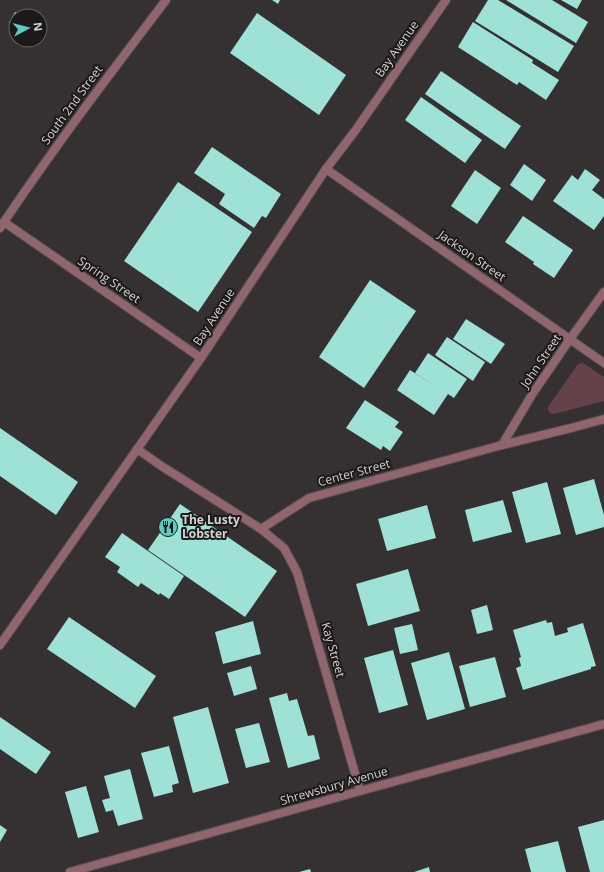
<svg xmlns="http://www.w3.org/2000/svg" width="604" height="872" viewBox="0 0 604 872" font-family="'Open Sans',sans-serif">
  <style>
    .green { fill: #654149 }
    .building { fill: #9ee1d7 }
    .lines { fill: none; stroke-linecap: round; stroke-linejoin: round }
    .minor-casing { stroke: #524d4e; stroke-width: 10 }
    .tertiary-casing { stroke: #524d4e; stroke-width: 10 }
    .minor { stroke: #91656e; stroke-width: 8 }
    .tertiary { stroke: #91656e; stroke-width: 8 }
    .labels { text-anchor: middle; stroke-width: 4; stroke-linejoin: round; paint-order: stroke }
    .street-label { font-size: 12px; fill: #d6d3d3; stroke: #1b1919 }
    .poi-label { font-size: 12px; font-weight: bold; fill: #d6d3d3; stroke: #1b1919; text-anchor: start }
  </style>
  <rect width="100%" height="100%" fill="#353031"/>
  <path class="green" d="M583,363L604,377V401L554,414L550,413L548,410V407L550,404L578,364Z"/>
  <g class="building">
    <path d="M272,0H280L278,4Z"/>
    <path d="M488,0H498L574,46L558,72L475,21Z"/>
    <path d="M506,0H552L588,22L576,43Z"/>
    <path d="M561,0H582L577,9Z"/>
    <path d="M15,12L22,16H16V26L9,23Z"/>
    <path d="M257,13L346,75L319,115L230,53Z"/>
    <path d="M473,22L533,60L532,63L559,80L546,100L519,82L517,85L458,47Z"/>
    <path d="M441,71L521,126L505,149L425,94Z"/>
    <path d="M421,97L482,140L465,163L405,120Z"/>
    <path d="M212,147L281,194L266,218L262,216L254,228L219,204L225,194L194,173Z"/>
    <path d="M524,164L546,180L532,201L510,185Z"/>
    <path d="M585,169L600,180L592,190L604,199V216L594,230L553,201L572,175L578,180Z"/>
    <path d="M475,170L501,188L477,224L451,206Z"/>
    <path d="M178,182L252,232L198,312L124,261Z"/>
    <path d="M523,216L573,250L554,278L533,264L534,262L505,242Z"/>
    <path d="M370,280L416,311L364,388L319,357Z"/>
    <path d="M466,319L505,344L491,364L453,339Z"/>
    <path d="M447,337L485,362L473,381L435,355Z"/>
    <path d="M428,353L467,379L454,398L448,394L434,415L397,390L410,370L438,388L415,373Z"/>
    <path d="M365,400L399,422L395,427L403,432L390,451L383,446L381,450L346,428Z"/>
    <path d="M0,428L78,482L56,515L0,476Z"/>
    <path d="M594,479L604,515V527L576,535L563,488Z"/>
    <path d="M547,482L561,534L526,543L512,492Z"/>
    <path d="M503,500L512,532L473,542L465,510Z"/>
    <path d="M180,504L277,571L245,617L148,550Z"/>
    <path d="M427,505L436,538L387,551L378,519Z"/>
    <path d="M122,533L184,576L169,599L160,593L159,595L141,583L138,587L117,572L120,567L105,557Z"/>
    <path d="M408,569L420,611L368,626L356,584Z"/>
    <path d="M487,605L493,630L477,634L471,610Z"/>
    <path d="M69,617L156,676L135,708L47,649Z"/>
    <path d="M546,620L547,623L552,622L555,636L568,632L567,628L583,623L596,666L591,667V669L523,690L516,668L521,666L519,658L521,657L513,630Z"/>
    <path d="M253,621L261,654L223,664L215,632Z"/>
    <path d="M412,624L418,650L400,654L394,628Z"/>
    <path d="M393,650L408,705L379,713L364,658Z"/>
    <path d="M449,652L465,709L427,720L411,663Z"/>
    <path d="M495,657L506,697L470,707L459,666Z"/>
    <path d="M251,666L257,689L234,696L227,673Z"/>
    <path d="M287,693L289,701L297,699L308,736L314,735L320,759L288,768L269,698Z"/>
    <path d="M208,707L229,783L193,793L173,717Z"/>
    <path d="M0,717L51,752L36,774L0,749Z"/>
    <path d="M259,723L270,762L246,768L235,729Z"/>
    <path d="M169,746L179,783L172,785L173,792L154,797L141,753Z"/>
    <path d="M130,769L143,819L118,826L113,810L106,812L102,800L110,798L104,776Z"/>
    <path d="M86,786L99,832L78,838L65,792Z"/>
    <path d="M604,820V872H590L578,827Z"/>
    <path d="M0,825L7,830L0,842Z"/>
    <path d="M558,841L566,872H531L525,849Z"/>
    <path d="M429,867L430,872H414Z"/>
    <path d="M310,869L311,872H299Z"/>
  </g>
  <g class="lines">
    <g class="minor-casing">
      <g id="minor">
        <path d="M326,169L604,363"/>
        <path d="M4,222L201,358"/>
        <path d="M0,228C52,150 109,75 166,0"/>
        <path d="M502,445L533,393L570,339L604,292"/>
        <path d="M137,449L163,467L261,529L309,498L502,445L571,428L604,419"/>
        <path d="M261,529L284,548L297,572L360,791"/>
        <path d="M70,872L360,791L604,724"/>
      </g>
    </g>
    <g class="tertiary-casing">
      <path id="tertiary" d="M0,645L201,358L326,169L355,131L446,0"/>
    </g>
    <use href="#minor" class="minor"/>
    <use href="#tertiary" class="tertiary"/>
  </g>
  <defs>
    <g id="restaurant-disc" transform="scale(1)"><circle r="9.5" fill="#58cec0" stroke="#1b1919"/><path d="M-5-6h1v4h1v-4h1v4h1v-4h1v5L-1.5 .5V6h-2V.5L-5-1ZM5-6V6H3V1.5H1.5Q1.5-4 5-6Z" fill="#111"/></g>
  </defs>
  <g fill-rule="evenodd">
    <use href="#restaurant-disc" x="168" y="527"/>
  </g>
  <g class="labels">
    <g class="street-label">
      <text transform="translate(397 49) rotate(-55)" y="4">Bay Avenue</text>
      <text transform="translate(72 105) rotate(-54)" y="4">South 2nd Street</text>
      <text transform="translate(472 256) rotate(35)" y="4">Jackson Street</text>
      <text transform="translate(109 280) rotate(34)" y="4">Spring Street</text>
      <text transform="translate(214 317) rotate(-57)" y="4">Bay Avenue</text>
      <text transform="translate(541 361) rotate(-56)" y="4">John Street</text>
      <text transform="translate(354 473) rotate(-15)" y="4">Center Street</text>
      <text transform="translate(333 650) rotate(74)" y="4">Kay Street</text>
      <text transform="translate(334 786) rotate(-16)" y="4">Shrewsbury Avenue</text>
    </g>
    <g class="poi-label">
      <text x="182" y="524">The Lusty<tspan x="182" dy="14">Lobster</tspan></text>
    </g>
  </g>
  <g transform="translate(28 28) rotate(83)"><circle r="19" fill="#1b1919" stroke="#666363"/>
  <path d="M0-3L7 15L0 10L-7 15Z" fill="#58cec0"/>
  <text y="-6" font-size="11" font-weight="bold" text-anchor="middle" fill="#d6d3d3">N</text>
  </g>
</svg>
